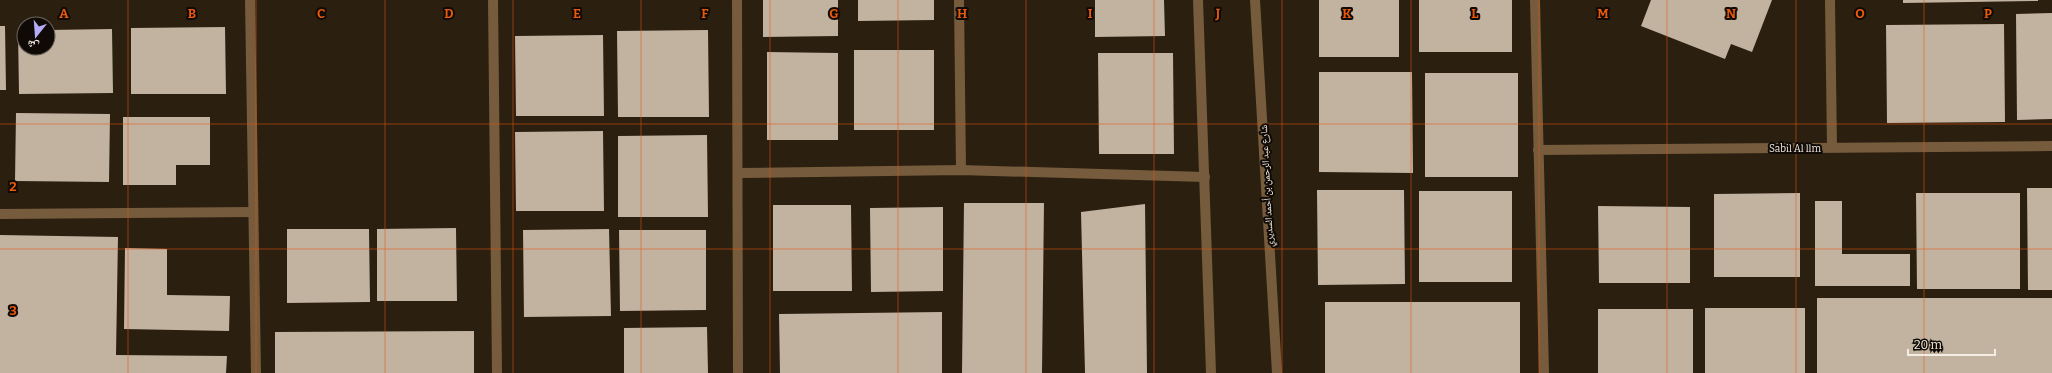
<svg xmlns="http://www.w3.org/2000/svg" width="2052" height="373" viewBox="0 0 2052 373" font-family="Bitter,'Noto Naskh Arabic',serif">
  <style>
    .building { fill: #c2b2a0 }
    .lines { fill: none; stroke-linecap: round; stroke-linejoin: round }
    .minor { stroke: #765c3d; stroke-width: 10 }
    .tertiary { stroke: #765c3d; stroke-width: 10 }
    .grid { fill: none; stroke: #e8590c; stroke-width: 1; stroke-opacity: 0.55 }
    .labels { text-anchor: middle; stroke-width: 4; stroke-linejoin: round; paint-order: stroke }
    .street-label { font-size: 10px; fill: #f5ede3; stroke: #0f0a05 }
    .grid-label { font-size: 13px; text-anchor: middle; font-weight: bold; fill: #e8590c; stroke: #0f0a05; stroke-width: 4; stroke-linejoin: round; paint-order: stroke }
  </style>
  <rect width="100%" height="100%" fill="#2b1f10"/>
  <g class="building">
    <path d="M763,0H838V36L763,37Z"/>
    <path d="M858,0H934V20L858,21Z"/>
    <path d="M1095,0H1164L1165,36L1095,37Z"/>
    <rect x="1319" y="0" width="80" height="57"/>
    <rect x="1419" y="0" width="93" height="52"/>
    <path d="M1651,0H1772L1752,52L1731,44L1725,59L1641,26Z"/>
    <path d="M1903,0H2038V1L1903,3Z"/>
    <path d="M2052,13V119L2017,120L2016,14Z"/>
    <path d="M2004,24L2005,122L1887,123L1886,25Z"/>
    <path d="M0,26H5L6,90H0Z"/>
    <path d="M225,27L226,94H131V28Z"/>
    <path d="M112,29L113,93L19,94L18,30H24V48H48V30Z"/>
    <path d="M708,30L709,117H618L617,31Z"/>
    <path d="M603,35L604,116H516L515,36Z"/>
    <rect x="854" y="50" width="80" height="80"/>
    <path d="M767,52L838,53V140H767Z"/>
    <path d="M1098,53H1173L1174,154H1099Z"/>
    <path d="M1319,72H1412L1413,173L1319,172Z"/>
    <rect x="1425" y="73" width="93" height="104"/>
    <path d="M16,113L110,114L109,182L15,181Z"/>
    <path d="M123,117H210V165H176V185H123Z"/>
    <path d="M603,131L604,211H516L515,132Z"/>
    <path d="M707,135L708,217H618V136Z"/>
    <path d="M2027,188H2052V290H2028Z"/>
    <path d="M1317,190H1404L1405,284L1318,285Z"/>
    <rect x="1419" y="191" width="93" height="91"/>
    <path d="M1800,193V277H1714V194Z"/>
    <path d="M1916,193H2020V289H1917Z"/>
    <path d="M1815,201H1842V254H1910V286H1815Z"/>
    <path d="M964,203H1044L1042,373H962Z"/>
    <path d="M1145,204L1147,373H1085L1081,212Z"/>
    <path d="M773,205H851L852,291H773Z"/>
    <path d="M1598,206L1690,207V283H1599Z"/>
    <path d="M943,207V291L871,292L870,208Z"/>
    <path d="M456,228L457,301H377V229Z"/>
    <path d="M287,229H369L370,302L287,303Z"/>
    <path d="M609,229L611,316L524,317L523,230Z"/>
    <path d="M619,230H706V310L620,311Z"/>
    <path d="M0,235L118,237L116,355L227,356L226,373H0Z"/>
    <path d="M125,248L167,249V295L230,296L229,331L124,329Z"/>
    <rect x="1817" y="298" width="235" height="75"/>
    <rect x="1325" y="302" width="195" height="71"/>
    <rect x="1705" y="308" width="100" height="65"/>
    <rect x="1598" y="309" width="95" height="64"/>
    <path d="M942,312V373H780L779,314Z"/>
    <path d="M707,327L708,373H624V328Z"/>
    <path d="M474,331V373H275V332Z"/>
  </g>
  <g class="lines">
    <g class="minor">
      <path d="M250,0L256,373"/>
      <path d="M493,0L497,373"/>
      <path d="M737,0L738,373"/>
      <path d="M959,0L961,170"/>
      <path d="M1535,0L1544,373"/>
      <path d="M1830,0L1832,147"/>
      <path d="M1538,150L2052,146"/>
      <path d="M738,173L961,170L1205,177"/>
      <path d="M0,214L253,212"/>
    </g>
    <g class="tertiary">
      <path d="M1198,0L1211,373"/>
      <path d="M1255,0L1277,373"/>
    </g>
  </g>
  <path class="grid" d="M128,0V373M256,0V373M385,0V373M513,0V373M641,0V373M770,0V373M898,0V373M1026,0V373M1154,0V373M1282,0V373M1411,0V373M1539,0V373M1667,0V373M1796,0V373M1924,0V373M0,124H2052M0,249H2052"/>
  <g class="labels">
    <g class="street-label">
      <text x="1795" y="152">Sabil Al llm</text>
      <text transform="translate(1266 186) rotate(-93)" y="4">شارع عبد الرحمن بن أحمد السديري</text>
    </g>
  </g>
  <g class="grid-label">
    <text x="64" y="18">A</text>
    <text x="192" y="18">B</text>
    <text x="321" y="18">C</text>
    <text x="449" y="18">D</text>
    <text x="577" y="18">E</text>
    <text x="705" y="18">F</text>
    <text x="834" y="18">G</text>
    <text x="962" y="18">H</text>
    <text x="1090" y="18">I</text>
    <text x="1218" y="18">J</text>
    <text x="1347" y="18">K</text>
    <text x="1475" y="18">L</text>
    <text x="1603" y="18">M</text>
    <text x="1731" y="18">N</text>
    <text x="1860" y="18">O</text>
    <text x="1988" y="18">P</text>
    <text x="13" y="191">2</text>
    <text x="13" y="315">3</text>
  </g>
  <g transform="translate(36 36) rotate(197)"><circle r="19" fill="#0f0a05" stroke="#6b655e"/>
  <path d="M0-3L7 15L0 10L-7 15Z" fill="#b4acf9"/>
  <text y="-6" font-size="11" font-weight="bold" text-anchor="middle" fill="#f5ede3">ش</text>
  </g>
  <path d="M1908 349v6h87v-6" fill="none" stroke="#f5ede3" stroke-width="2"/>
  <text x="1914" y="349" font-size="12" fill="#f5ede3" stroke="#0f0a05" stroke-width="3" paint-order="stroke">20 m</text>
</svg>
